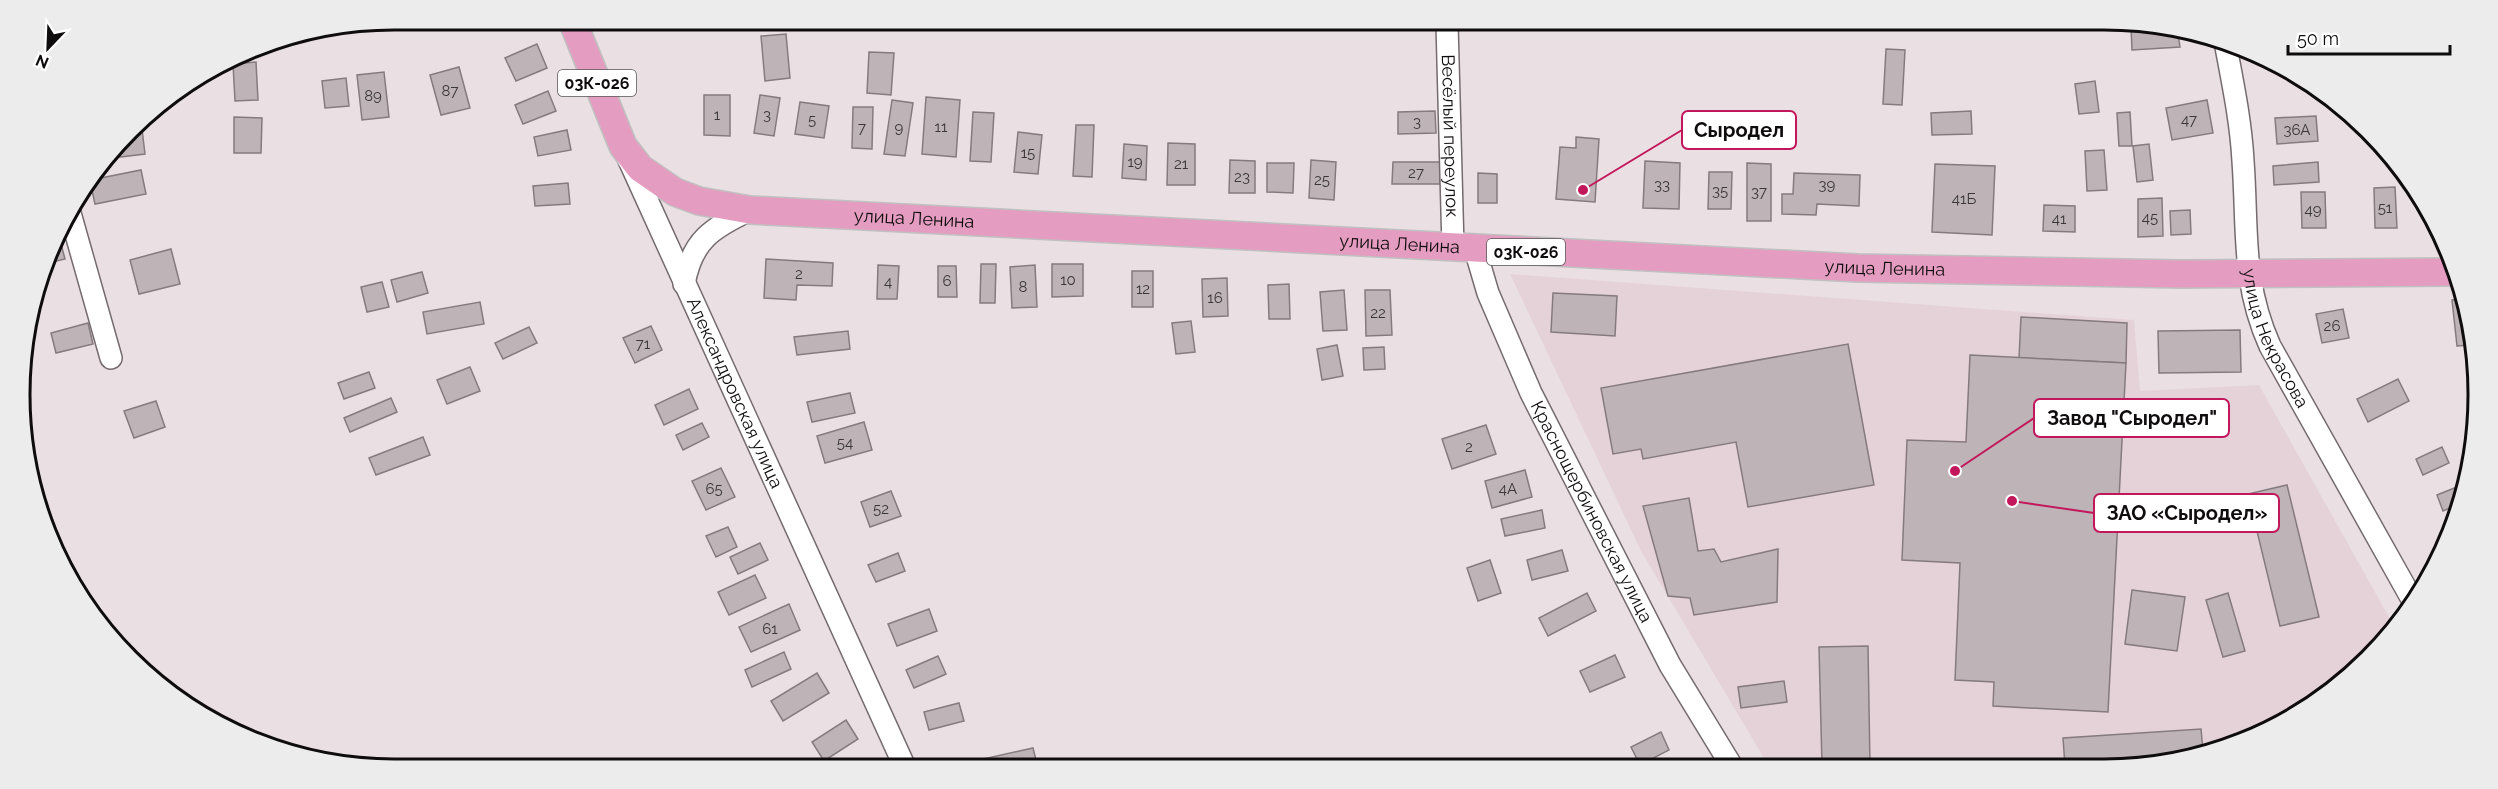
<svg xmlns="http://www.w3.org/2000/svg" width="2498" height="789" viewBox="0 0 2498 789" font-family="Raleway,sans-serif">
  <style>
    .built { fill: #e5d2d9 }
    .building { fill: #beb4b7; stroke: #857b7f; stroke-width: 1.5 }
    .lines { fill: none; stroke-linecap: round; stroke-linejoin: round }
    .minor-casing { stroke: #756b6f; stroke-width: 24 }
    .major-casing { stroke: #c1c0c0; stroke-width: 30 }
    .minor { stroke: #fff; stroke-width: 21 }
    .major { stroke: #e49dc0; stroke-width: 27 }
    .labels { text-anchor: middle; stroke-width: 4.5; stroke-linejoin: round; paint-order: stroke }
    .number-label { font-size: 15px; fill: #3b3638 }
    .shield { fill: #fff; stroke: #575556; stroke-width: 1.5 }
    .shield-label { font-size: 16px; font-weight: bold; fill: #0f0c0d }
    .street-label { font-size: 18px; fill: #0f0c0d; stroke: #fff }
    .rim { fill: none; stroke: #0f0c0d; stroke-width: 3 }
    .leader { fill: none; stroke: #c2185b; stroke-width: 2 }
    .callout-dot { fill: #c2185b; stroke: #fff; stroke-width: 2 }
    .callout { fill: #fff; stroke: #c2185b; stroke-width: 2 }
    .callout-label { font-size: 20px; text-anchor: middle; font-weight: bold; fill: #0f0c0d }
  </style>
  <rect width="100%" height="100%" fill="#eae0e4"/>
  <path class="built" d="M1510,274L2134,320L2140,391L2259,385L2394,626L2368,660L2270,731L2153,766L1768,765L1641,551Z"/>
  <g class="building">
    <path d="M660,21H685L661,25Z"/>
    <path d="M2131,27H2177L2180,47L2132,50Z"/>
    <path d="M786,34L790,78L765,81L761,36Z"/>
    <path d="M537,44L547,68L516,81L505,58Z"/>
    <path d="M1886,49L1905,50L1902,105L1883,104Z"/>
    <path d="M869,52L894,53L891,95L867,93Z"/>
    <path d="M256,62L258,100L235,101L233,64Z"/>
    <path d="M459,67L470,108L441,115L430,75Z"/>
    <path d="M384,72L389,117L362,120L357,75Z"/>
    <path d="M346,78L349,106L325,108L322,81Z"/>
    <path d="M2095,81L2099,112L2079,114L2075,84Z"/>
    <path d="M548,91L556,111L523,124L515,105Z"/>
    <path d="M704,95H730V136L704,135Z"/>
    <path d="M760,95L780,98L774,136L754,133Z"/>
    <path d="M926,97L960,100L956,157L922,154Z"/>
    <path d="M892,100L913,103L905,156L884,154Z"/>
    <path d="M2207,100L2213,133L2172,140L2166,108Z"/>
    <path d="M800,102L829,106L824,138L795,134Z"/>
    <path d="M853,107H873L872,149L852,148Z"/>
    <path d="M1435,111L1436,133L1398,134V112Z"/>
    <path d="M1971,111L1972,134L1932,135L1931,113Z"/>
    <path d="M973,112L994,113L991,162L970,161Z"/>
    <path d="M2130,112L2132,146H2119L2117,113Z"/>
    <path d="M2316,116L2318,141L2277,144L2275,118Z"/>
    <path d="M234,117L262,118L261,153H234Z"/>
    <path d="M1076,125H1094L1092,177L1073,176Z"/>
    <path d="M142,129L145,154L112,158L133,130Z"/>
    <path d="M567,130L571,150L538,156L534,137Z"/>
    <path d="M1018,132L1042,135L1038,174L1014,172Z"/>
    <path d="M1576,137L1599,139L1595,202L1556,199L1560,147L1576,148Z"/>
    <path d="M1168,143L1195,144V185H1167Z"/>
    <path d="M1124,144L1147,146L1146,180L1122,178Z"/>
    <path d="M2149,144L2153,180L2137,182L2133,146Z"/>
    <path d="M2104,150L2107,190L2087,191L2085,151Z"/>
    <path d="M1230,160L1255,161V193H1229Z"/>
    <path d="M1311,160L1336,162L1334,200L1309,198Z"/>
    <path d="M1645,161L1680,163L1679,209L1643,208Z"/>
    <path d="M1393,162H1440V184H1392Z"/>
    <path d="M2318,162L2319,182L2274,185L2273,166Z"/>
    <path d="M1267,163H1294L1293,193L1267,192Z"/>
    <path d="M1747,163L1771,164V221H1747Z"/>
    <path d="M1935,164L1995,166L1992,235L1932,232Z"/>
    <path d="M141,170L146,194L95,204L91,186L96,179Z"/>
    <path d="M1709,172H1732L1731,209H1708Z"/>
    <path d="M1478,173L1497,174V203H1478Z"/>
    <path d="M1794,173L1860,175L1859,206L1817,204L1816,215L1782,214V194H1793Z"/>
    <path d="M568,183L570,204L535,206L533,186Z"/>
    <path d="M2395,187L2397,228H2375L2374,188Z"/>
    <path d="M2301,192H2325L2326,228H2302Z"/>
    <path d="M2162,198L2163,236L2138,237V199Z"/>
    <path d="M2044,205L2075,206V232L2043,231Z"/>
    <path d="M2190,210L2191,234L2171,235L2170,211Z"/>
    <path d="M61,244L65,259L48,263L53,246Z"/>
    <path d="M171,249L180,284L139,294L130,260Z"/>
    <path d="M766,259L833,263L832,286L797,285L796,300L764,298Z"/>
    <path d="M981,264H996L995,303H980Z"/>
    <path d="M1052,264H1083V296L1052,297Z"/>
    <path d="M878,265L899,266L897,299H877Z"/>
    <path d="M1035,265L1037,307L1012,308L1010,267Z"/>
    <path d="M938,266H956L957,297H938Z"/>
    <rect x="1132" y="271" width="21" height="36"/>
    <path d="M422,272L428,293L397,302L391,280Z"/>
    <path d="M1227,278L1228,316L1203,317L1202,279Z"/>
    <path d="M382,282L389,307L367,312L361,287Z"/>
    <path d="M1289,284L1290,319H1269L1268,285Z"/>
    <path d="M1344,290L1347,330L1323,331L1320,292Z"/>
    <path d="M1365,290H1390L1392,335L1366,336Z"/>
    <path d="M1553,293L1617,296L1615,336L1551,332Z"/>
    <path d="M2462,299L2471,322V345L2457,346L2452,300Z"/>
    <path d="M480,302L484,324L427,334L423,312Z"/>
    <path d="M2343,309L2349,338L2322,343L2316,314Z"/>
    <path d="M2021,317L2127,323L2126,363L2019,358Z"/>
    <path d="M1191,321L1195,352L1176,354L1172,323Z"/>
    <path d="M88,323L93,344L56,353L51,333Z"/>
    <path d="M651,326L662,350L635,363L623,338Z"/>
    <path d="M529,327L537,343L503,359L495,343Z"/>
    <path d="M2240,330L2241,372L2159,373L2158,331Z"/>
    <path d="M848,331L850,349L797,355L794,337Z"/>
    <path d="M1848,344L1874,485L1748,507L1736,442L1643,459L1641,449L1613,454L1601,388Z"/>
    <path d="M1337,345L1343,376L1322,380L1317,349Z"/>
    <path d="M1384,347L1385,369L1364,370L1363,348Z"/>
    <path d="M1970,355L2126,363L2108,712L1993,706L1994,682L1955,680L1960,563L1902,560L1907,440L1966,442Z"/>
    <path d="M470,367L480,391L447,404L437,380Z"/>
    <path d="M369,372L375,388L344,399L338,383Z"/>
    <path d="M2398,379L2409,401L2368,422L2357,399Z"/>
    <path d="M689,389L698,409L664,425L655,405Z"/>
    <path d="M850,393L855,413L812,422L807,402Z"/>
    <path d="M391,398L397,412L350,432L344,418Z"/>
    <path d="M156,401L165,427L134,438L124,411Z"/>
    <path d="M864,422L872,450L825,463L817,436Z"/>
    <path d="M702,423L709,437L683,450L676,435Z"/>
    <path d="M1486,425L1496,454L1452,469L1442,439Z"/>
    <path d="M423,437L430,455L376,475L369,458Z"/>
    <path d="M2442,447L2449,463L2423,475L2416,459Z"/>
    <path d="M721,468L735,497L706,510L692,481Z"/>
    <path d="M1525,470L1532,497L1492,508L1485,481Z"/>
    <path d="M2287,485L2319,617L2280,626L2248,494Z"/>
    <path d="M2462,485L2464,488L2457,505L2443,511L2437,495Z"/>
    <path d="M891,491L901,516L870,527L861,502Z"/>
    <path d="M1689,498L1698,551L1714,549L1721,562L1778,549L1777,602L1694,615L1690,598L1668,596L1643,506Z"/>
    <path d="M1542,510L1545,528L1505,536L1501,519Z"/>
    <path d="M728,527L737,547L716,557L706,536Z"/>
    <path d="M760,543L768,560L738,574L730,557Z"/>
    <path d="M1562,550L1568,571L1532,580L1527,560Z"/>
    <path d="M898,553L905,571L876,582L868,565Z"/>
    <path d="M1490,560L1501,593L1478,601L1467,568Z"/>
    <path d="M755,575L766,598L729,615L718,592Z"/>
    <path d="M2132,590L2185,597L2177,651L2125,644Z"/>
    <path d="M1587,593L1596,611L1548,636L1539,618Z"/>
    <path d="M2228,593L2245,651L2223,657L2206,600Z"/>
    <path d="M789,604L800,630L751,652L739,627Z"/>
    <path d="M929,609L937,631L897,646L888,624Z"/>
    <path d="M1868,646L1870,766H1822L1819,647Z"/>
    <path d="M784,652L791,669L752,687L745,670Z"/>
    <path d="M1615,655L1625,677L1590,692L1580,671Z"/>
    <path d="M938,656L946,674L914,688L906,670Z"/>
    <path d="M817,673L829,693L783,721L771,701Z"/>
    <path d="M1784,681L1787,702L1741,708L1738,687Z"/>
    <path d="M959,703L964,721L929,730L924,712Z"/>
    <path d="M846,720L858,739L824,761L812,742Z"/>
    <path d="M2201,729L2203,751L2153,766H2065L2063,738Z"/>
    <path d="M1661,732L1669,750L1640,765L1631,747Z"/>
    <path d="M1033,748L1037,764H984L983,759Z"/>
  </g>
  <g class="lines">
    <g class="minor-casing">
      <g id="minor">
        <path id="s1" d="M1447,24L1453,248"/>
        <path id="s2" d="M2226,47C2233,84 2241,123 2243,161C2248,228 2241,282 2270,346L2413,601"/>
        <path id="s3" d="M628,158L903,763"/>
        <path d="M70,213L111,358"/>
        <path id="s4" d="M1475,249L1488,293L1531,393L1670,665L1731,765"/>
        <path d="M684,284C692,240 712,228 750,210"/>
      </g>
    </g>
    <g class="major-casing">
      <g id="major">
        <path id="s5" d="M572,20L623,146L640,168L675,192L699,201L750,210L1858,268L2181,274L2451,272"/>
      </g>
    </g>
    <use href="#minor" class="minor"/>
    <use href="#major" class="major"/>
  </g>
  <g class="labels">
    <g class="number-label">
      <text x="450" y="96">87</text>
      <text x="373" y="101">89</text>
      <text x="717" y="120">1</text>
      <text x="767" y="120">3</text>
      <text x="812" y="125">5</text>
      <text x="2189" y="125">47</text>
      <text x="1417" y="127">3</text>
      <text x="941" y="132">11</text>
      <text x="862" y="133">7</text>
      <text x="899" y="133">9</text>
      <text x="2297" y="135">36А</text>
      <text x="1028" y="158">15</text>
      <text x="1135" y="167">19</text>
      <text x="1181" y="169">21</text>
      <text x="1416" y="178">27</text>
      <text x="1242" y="182">23</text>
      <text x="1322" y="185">25</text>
      <text x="1662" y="190">33</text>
      <text x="1827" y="190">39</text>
      <text x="1720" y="196">35</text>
      <text x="1759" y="197">37</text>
      <text x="1964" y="204">41Б</text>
      <text x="2385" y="213">51</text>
      <text x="2313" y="215">49</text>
      <text x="2150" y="223">45</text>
      <text x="2059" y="224">41</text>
      <text x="799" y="279">2</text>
      <text x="1068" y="285">10</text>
      <text x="947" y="286">6</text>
      <text x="888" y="287">4</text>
      <text x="1023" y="292">8</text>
      <text x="1143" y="294">12</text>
      <text x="1215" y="303">16</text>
      <text x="1378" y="318">22</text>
      <text x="2332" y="331">26</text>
      <text x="643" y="349">71</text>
      <text x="845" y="448">54</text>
      <text x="1469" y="452">2</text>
      <text x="714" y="494">65</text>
      <text x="1508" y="494">4А</text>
      <text x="881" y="514">52</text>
      <text x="770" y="634">61</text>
    </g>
    <g class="shield">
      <rect x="558" y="70" width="78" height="26" rx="4.5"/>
      <rect x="1487" y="239" width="78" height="26" rx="4.5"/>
    </g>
    <g class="shield-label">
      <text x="597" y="89">03К-026</text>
      <text x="1526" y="258">03К-026</text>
    </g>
    <g class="street-label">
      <text dy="6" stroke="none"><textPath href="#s1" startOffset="112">Весёлый переулок</textPath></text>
      <text dy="6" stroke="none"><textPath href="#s5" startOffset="448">улица Ленина</textPath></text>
      <text dy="6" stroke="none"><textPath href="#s5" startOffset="934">улица Ленина</textPath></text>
      <text dy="6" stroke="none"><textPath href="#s5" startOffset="1420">улица Ленина</textPath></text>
      <text dy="6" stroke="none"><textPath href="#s2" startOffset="298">улица Некрасова</textPath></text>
      <text dy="6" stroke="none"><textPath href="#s3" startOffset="258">Александровская улица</textPath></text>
      <text dy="6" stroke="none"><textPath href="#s4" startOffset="288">Краснощербиновская улица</textPath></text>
    </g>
  </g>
  <path d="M0 0H2498V789H0ZM394 30H2104A364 364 0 0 1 2468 394V395A364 364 0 0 1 2104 759H394A364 364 0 0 1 30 395V394A364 364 0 0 1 394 30Z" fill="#ececec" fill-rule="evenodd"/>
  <path class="rim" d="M394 30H2104A364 364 0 0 1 2468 394V395A364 364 0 0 1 2104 759H394A364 364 0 0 1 30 395V394A364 364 0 0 1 394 30Z"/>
  <path class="leader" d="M1583 190L1682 130M1955 471L2034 418M2012 501L2094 513"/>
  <g class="callout-dot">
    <circle cx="1583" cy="190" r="6"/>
    <circle cx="1955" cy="471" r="6"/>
    <circle cx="2012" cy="501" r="6"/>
  </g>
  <g class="callout">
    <rect x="1682" y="111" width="114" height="38" rx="6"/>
    <rect x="2034" y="399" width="195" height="38" rx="6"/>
    <rect x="2094" y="494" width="185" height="38" rx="6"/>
  </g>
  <g class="callout-label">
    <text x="1739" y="137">Сыродел</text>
    <text x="2132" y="425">Завод "Сыродел"</text>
    <text x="2187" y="520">ЗАО «Сыродел»</text>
  </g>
  <g transform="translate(48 48) rotate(203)" stroke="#ffffff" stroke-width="4.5" paint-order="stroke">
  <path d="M0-4.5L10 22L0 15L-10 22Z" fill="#0f0c0d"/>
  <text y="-9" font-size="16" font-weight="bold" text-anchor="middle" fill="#0f0c0d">N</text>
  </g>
  <path d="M2288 45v9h162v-9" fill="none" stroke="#0f0c0d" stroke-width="3"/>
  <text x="2297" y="45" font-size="18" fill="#0f0c0d" stroke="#ffffff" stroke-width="4.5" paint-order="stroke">50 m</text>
</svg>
